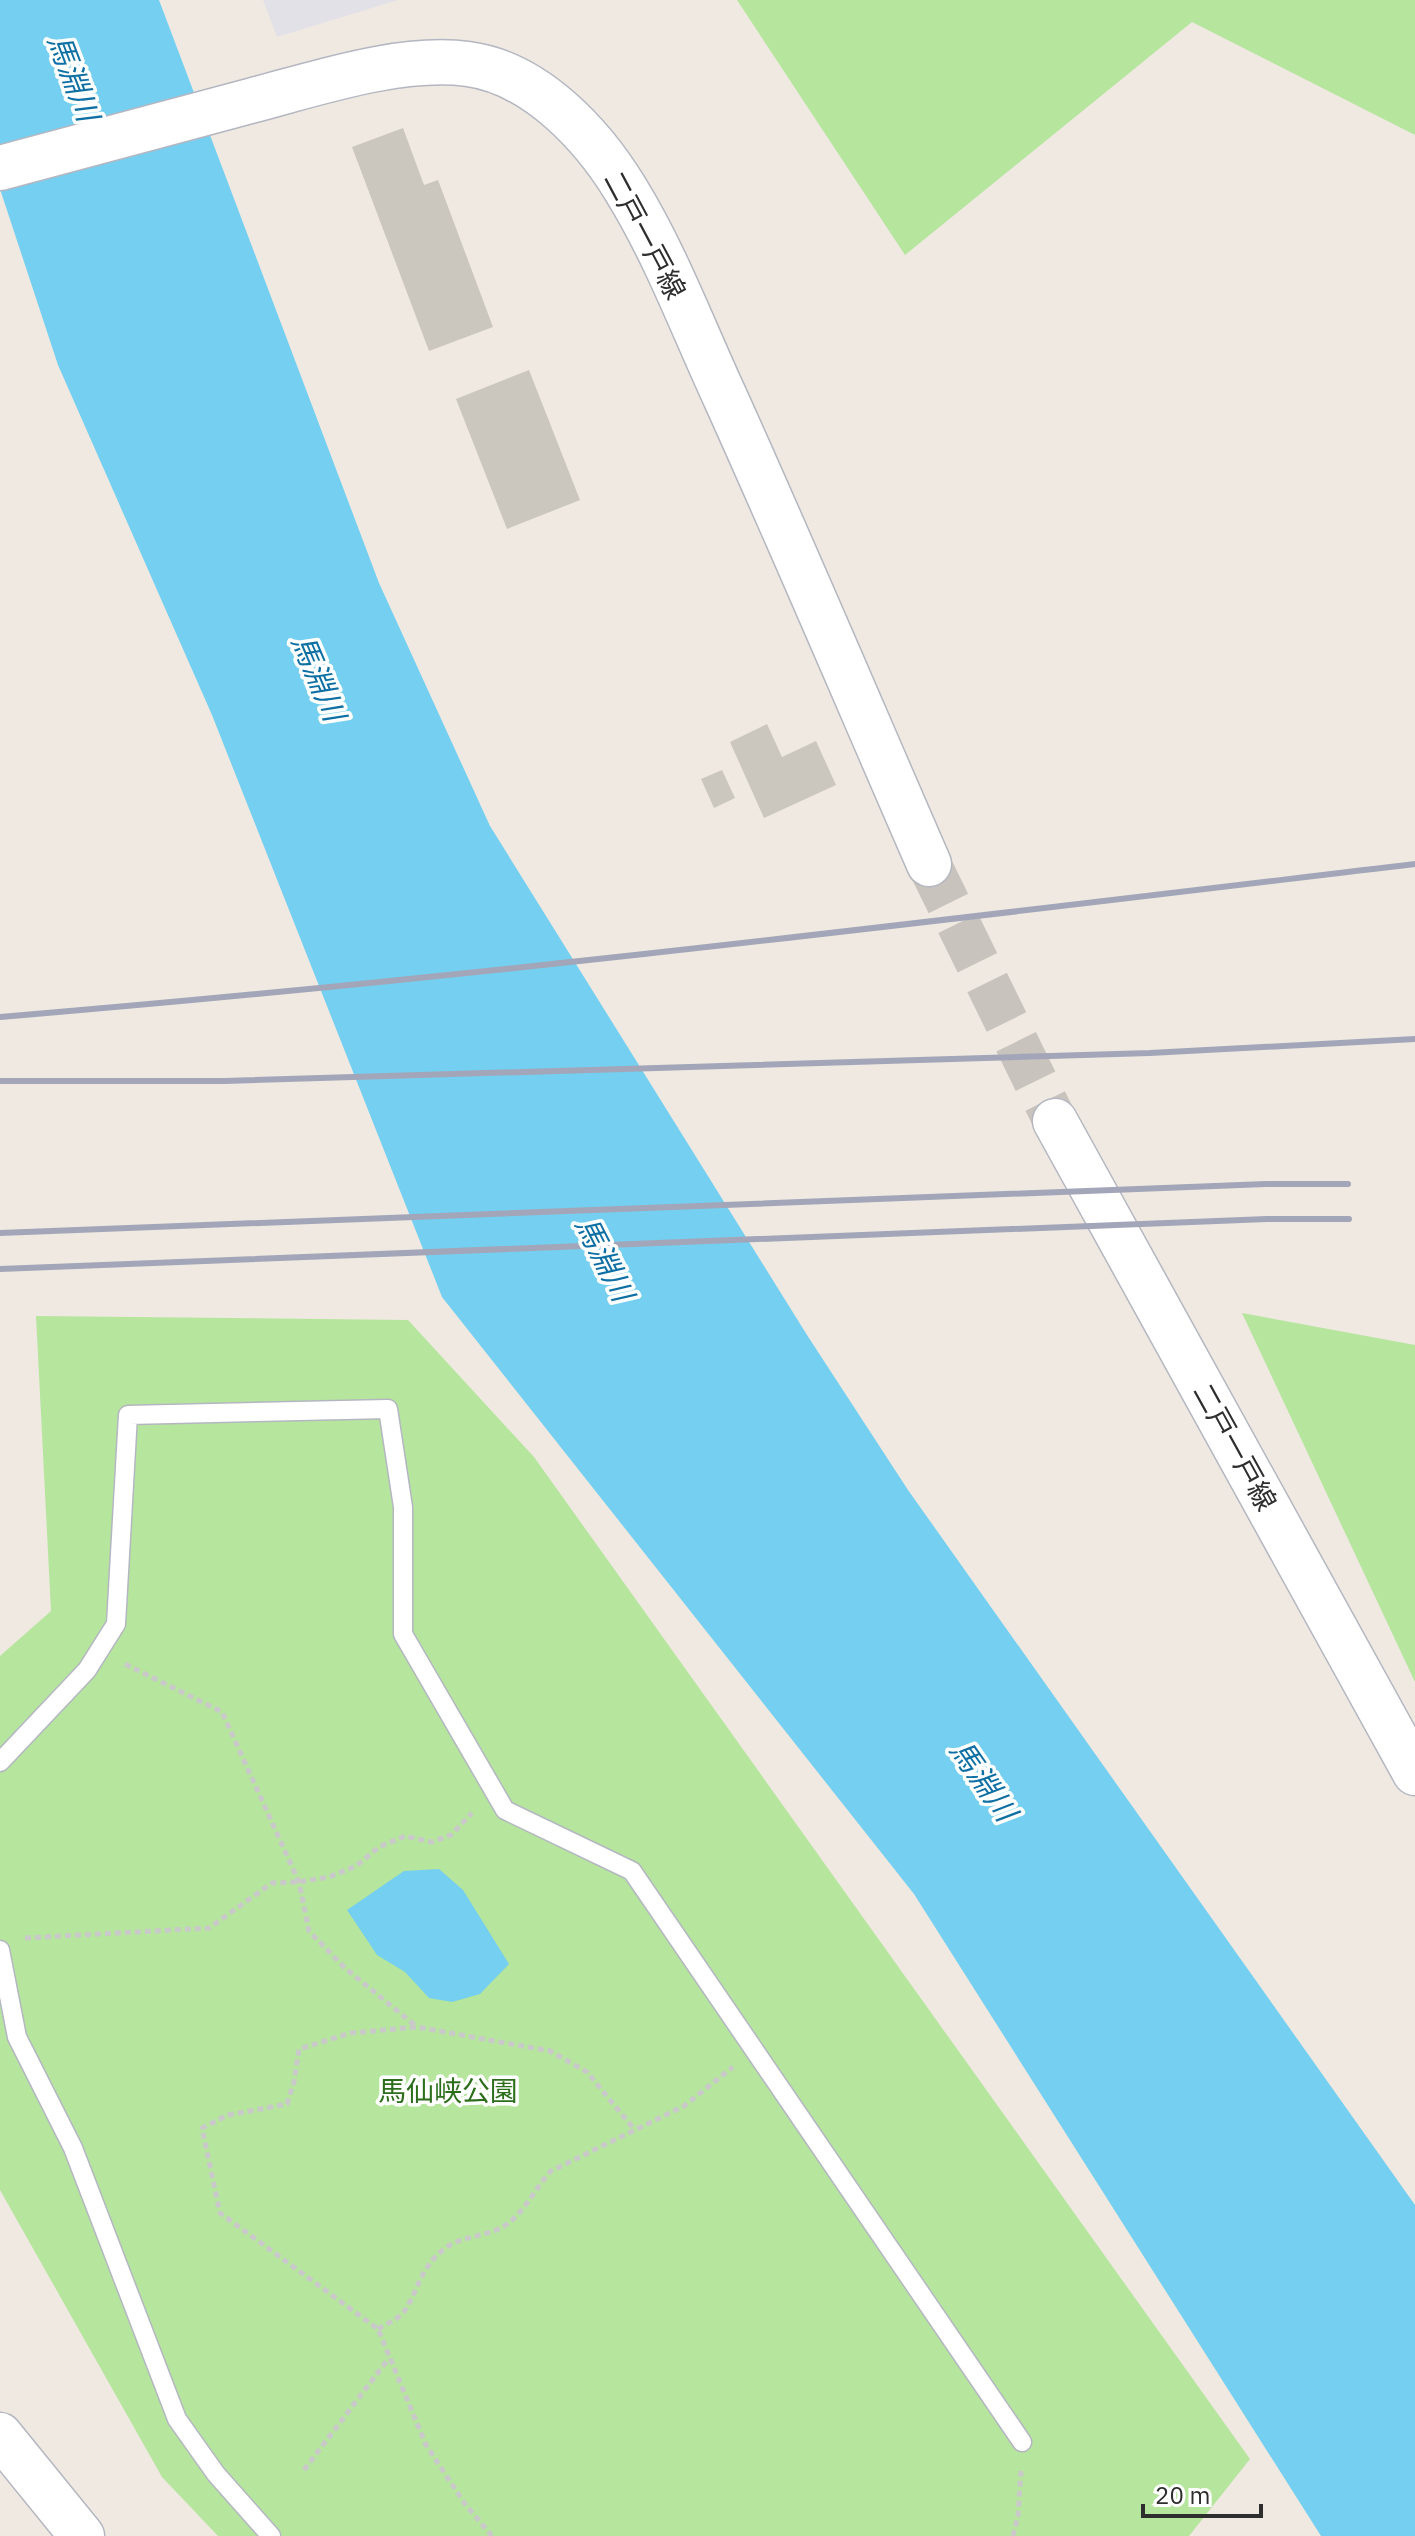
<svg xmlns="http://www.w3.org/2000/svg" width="1415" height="2536" viewBox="0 0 1415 2536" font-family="'IBM Plex Sans','Noto Sans JP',sans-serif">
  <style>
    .industrial { fill: #e3e1e8 }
    .green { fill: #b6e59e }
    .water { fill: #75cff0 }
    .building { fill: #cbc7bf }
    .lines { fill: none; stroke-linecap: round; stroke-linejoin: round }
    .secondary-tunnel { stroke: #c8c4bd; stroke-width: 44; stroke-dasharray: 44 22; stroke-linecap: butt }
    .service-casing { stroke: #b4b7c1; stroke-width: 21 }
    .tertiary-casing { stroke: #b4b7c1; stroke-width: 47 }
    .secondary-casing { stroke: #b4b7c1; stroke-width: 47 }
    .path { stroke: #c9c9c9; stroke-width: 5; stroke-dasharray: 6 4; stroke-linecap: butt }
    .service { stroke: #fff; stroke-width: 18 }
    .tertiary { stroke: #fff; stroke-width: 44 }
    .secondary { stroke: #fff; stroke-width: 44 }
    .rail { stroke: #a3a6b8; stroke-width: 6 }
    .labels { text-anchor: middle; stroke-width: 7; stroke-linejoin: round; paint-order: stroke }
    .street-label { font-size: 28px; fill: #2e2e2e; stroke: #fff }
    .park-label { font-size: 28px; fill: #2c6e1b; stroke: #fff }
    .water-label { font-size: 30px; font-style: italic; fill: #0d6fa3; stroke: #fff }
  </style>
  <rect width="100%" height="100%" fill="#efe9e1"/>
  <path class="industrial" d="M263,0H398L277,37Z"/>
  <g class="green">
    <path d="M737,0H1415V135L1192,22L905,255Z"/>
    <path d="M1242,1313L1415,1345V1682Z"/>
    <path d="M36,1316L408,1320L534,1457L1250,2459L1189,2536H218L162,2477L0,2190V1656L51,1611Z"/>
  </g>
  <g class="water">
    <path d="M0,0H159L379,583L490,826L807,1335L908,1490L1415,2205V2536H1321L914,1894L442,1297L212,715L58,365L0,189Z"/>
    <path d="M439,1869L463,1890L509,1964L480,1994L452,2002L429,1998L405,1972L377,1955L347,1910L404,1871Z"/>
  </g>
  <g class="building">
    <path d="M403,128L424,185L438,180L493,327L429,351L352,147Z"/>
    <path d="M529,370L580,500L507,529L456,399Z"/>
    <path d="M767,724L782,757L816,741L836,785L764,818L730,742Z"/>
    <path d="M722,770L735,798L714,808L701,779Z"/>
  </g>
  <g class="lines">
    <path class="secondary-tunnel" d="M929,864L1055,1121"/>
    <g class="service-casing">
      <g id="service">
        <path d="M0,1762L87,1670L116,1624L128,1415L388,1409L403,1507V1634L505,1810L632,1871L1022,2442"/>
        <path d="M0,1950L17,2037L73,2148L177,2419L216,2474L271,2536"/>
      </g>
    </g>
    <g class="tertiary-casing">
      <path id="tertiary" d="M0,2435L82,2536"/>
    </g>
    <g class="secondary-casing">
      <g id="secondary">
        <path d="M0,168C83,146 166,124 250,101C315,84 400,55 468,64C535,73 592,134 626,190C666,255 693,328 725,397C795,552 861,708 929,864"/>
        <path d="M1055,1121L1415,1773"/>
      </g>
    </g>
    <g class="path">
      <path d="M125,1664L222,1712L299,1882L309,1931L345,1968L417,2027"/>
      <path d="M25,1938L209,1928L272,1883L299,1882L329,1877L356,1866L379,1847L405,1836L432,1842L451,1835L472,1813"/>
      <path d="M378,2329C386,2324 398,2319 404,2312C419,2289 420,2268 444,2249C460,2236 485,2237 502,2227C524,2215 534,2189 551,2171L684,2106L733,2067"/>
      <path d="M304,2470L389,2358"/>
      <path d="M492,2536L465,2504L426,2445L378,2329L220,2213L202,2128L228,2115L287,2104L294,2082L299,2049L351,2033L417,2027L550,2051L587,2072L634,2129"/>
      <path d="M1013,2536L1018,2516L1021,2471"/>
    </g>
    <use href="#service" class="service"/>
    <use href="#tertiary" class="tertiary"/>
    <use href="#secondary" class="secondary"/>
    <g class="rail">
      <path d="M0,1017C473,978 944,920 1415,864"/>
      <path d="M0,1081H225L1150,1053L1415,1039"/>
      <path d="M0,1233L1266,1184H1348"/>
      <path d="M0,1269L1267,1219H1349"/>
    </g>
  </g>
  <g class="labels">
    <g class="street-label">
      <text transform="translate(645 235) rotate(62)" y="10">二戸一戸線</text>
      <text transform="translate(1235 1447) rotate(61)" y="10">二戸一戸線</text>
    </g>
    <g class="park-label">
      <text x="448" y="2101">馬仙峡公園</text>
    </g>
    <g class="water-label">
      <text transform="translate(73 78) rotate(69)" y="10">馬淵川</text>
      <text transform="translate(318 678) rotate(67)" y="10">馬淵川</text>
      <text transform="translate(604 1259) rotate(63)" y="10">馬淵川</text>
      <text transform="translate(983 1781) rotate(55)" y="10">馬淵川</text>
    </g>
  </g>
  <path d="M1143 2504v12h118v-12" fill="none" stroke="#2e2e2e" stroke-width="4"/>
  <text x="1155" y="2504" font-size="24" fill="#2e2e2e" stroke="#ffffff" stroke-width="6" paint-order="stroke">20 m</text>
</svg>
